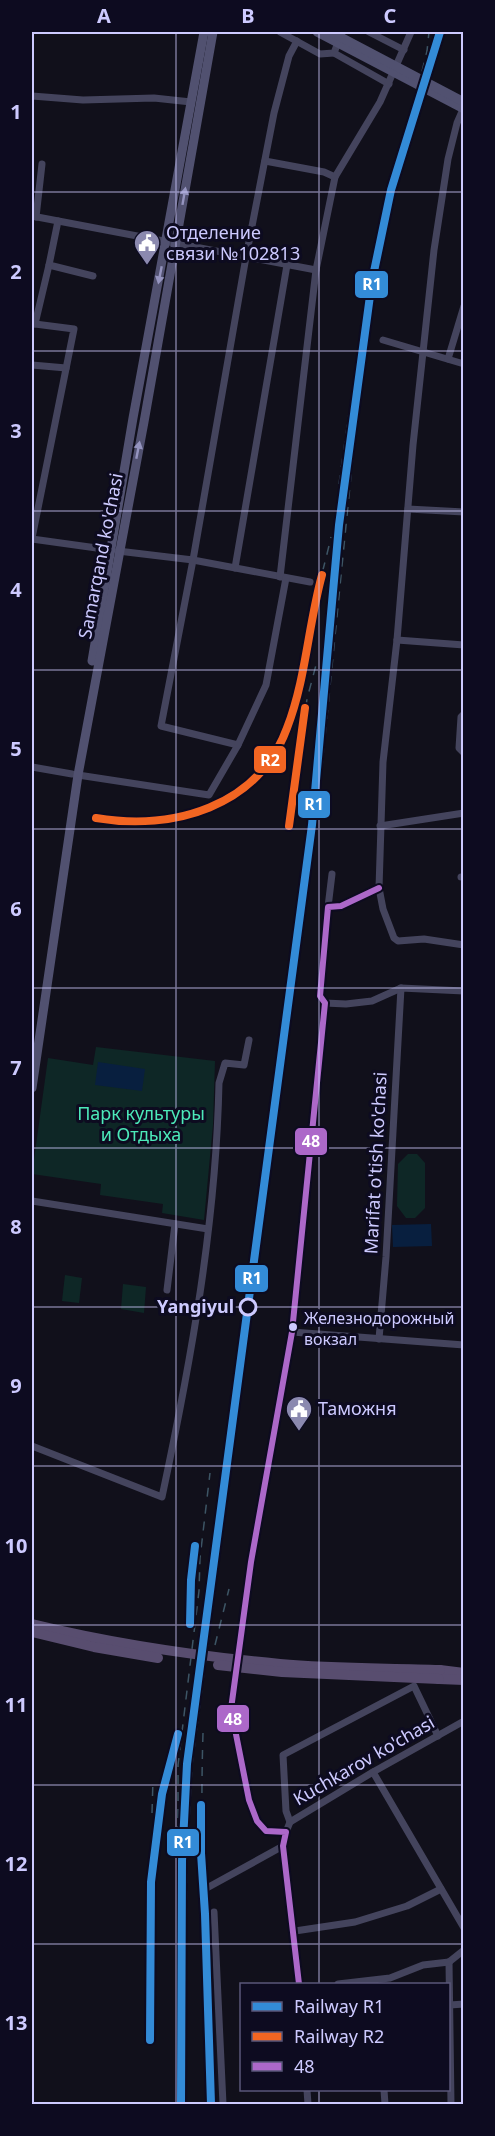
<svg xmlns="http://www.w3.org/2000/svg" width="495" height="2136" viewBox="0 0 495 2136" font-family="'Noto Sans',sans-serif">
  <style>
    .green { fill: #0e2726 }
    .water { fill: #081f3f }
    .lines { fill: none; stroke-linecap: round; stroke-linejoin: round }
    .minor { stroke: #44445d; stroke-width: 7 }
    .secondary { stroke: #515170; stroke-width: 9 }
    .primary { stroke: #584d6f; stroke-width: 10 }
    .rail { stroke: #3d5565; stroke-width: 1.5; stroke-dasharray: 9 8; stroke-linecap: butt }
    .secondary-bridge { stroke: #515170; stroke-width: 9 }
    .primary-bridge { stroke: #584d6f; stroke-width: 10 }
    .bus-1-casing { stroke: #0d0b20; stroke-width: 10 }
    .bus-1 { stroke: #ac68c9; stroke-width: 6 }
    .rail-1-casing { stroke: #0d0b20; stroke-width: 12 }
    .rail-2-casing { stroke: #0d0b20; stroke-width: 12 }
    .rail-1 { stroke: #338bd7; stroke-width: 8 }
    .rail-2 { stroke: #f26522; stroke-width: 8 }
    .oneway { fill: #9594bf }
    .grid { fill: none; stroke: #cdcaff; stroke-width: 1.5; stroke-opacity: 0.55 }
    .stop-dot { fill: #0d0b20; stroke: #cdcaff; stroke-width: 3 }
    .bus-dot { fill: #cdcaff; stroke: #0d0b20; stroke-width: 2 }
    .labels { text-anchor: middle; stroke-width: 6; stroke-linejoin: round; paint-order: stroke }
    .bus-label { font-size: 16px; fill: #cdcaff; stroke: #0d0b20; text-anchor: start }
    .poi-label { font-size: 18px; fill: #cdcaff; stroke: #0d0b20; text-anchor: start }
    .street-label { font-size: 18px; fill: #cdcaff; stroke: #0d0b20 }
    .park-label { font-size: 18px; fill: #4ce9b9; stroke: #0d0b20 }
    .stop-label { font-size: 18px; font-weight: bold; fill: #cdcaff; stroke: #0d0b20; text-anchor: end }
    .line-badge { stroke: #0d0b20; stroke-width: 2 }
    .badge-label { font-size: 16px; text-anchor: middle; font-weight: bold; fill: #fff }
    .neatline { fill: none; stroke: #cdcaff; stroke-width: 2 }
    .grid-label { font-size: 20px; text-anchor: middle; font-weight: bold; fill: #cdcaff }
  </style>
  <rect width="100%" height="100%" fill="#11101b"/>
  <g class="green">
    <path d="M96,1047L215,1061L213,1125L204,1220L162,1213L163,1204L100,1195L101,1184L32,1174L48,1058L93,1065Z"/>
    <path d="M408,1154H417L425,1163V1208L415,1218H406L397,1206L398,1164Z"/>
    <path d="M65,1275L82,1278L79,1303L62,1301Z"/>
    <path d="M123,1284L146,1287L144,1313L121,1309Z"/>
  </g>
  <g class="water">
    <path d="M98,1062L145,1069L142,1091L95,1085Z"/>
    <path d="M431,1224L432,1246L393,1247L392,1225Z"/>
  </g>
  <g class="lines">
    <g class="minor">
      <path d="M280,32L320,54L334,53L342,32"/>
      <path d="M369,32L404,50"/>
      <path d="M334,53L389,84"/>
      <path d="M32,96L83,100L154,98L191,102"/>
      <path d="M464,107L457,123L448,159L434,250L413,445L397,640L383,762L379,888L383,909L394,938L398,941L424,939L464,945"/>
      <path d="M265,161L324,172L335,177"/>
      <path d="M32,216L316,270"/>
      <path d="M36,217L42,164"/>
      <path d="M58,221L49,265L93,276"/>
      <path d="M32,323L35,324L49,265"/>
      <path d="M383,340L464,364"/>
      <path d="M448,359L464,306"/>
      <path d="M32,365L66,368"/>
      <path d="M408,509L464,512"/>
      <path d="M32,538L74,329L35,324"/>
      <path d="M32,539L111,550"/>
      <path d="M118,551L193,560L310,582"/>
      <path d="M235,568L287,265"/>
      <path d="M280,577L316,270L335,177L380,102L411,32"/>
      <path d="M397,640L464,645"/>
      <path d="M464,714L461,717L459,748L464,753"/>
      <path d="M238,745L161,726L193,560L246,257L274,113L289,56L297,41"/>
      <path d="M32,767L72,774"/>
      <path d="M78,775L209,795L238,745L266,685L286,578"/>
      <path d="M380,826L464,813"/>
      <path d="M461,877H464"/>
      <path d="M328,907L332,874"/>
      <path d="M325,1003L346,1004L372,1001L401,988L464,991"/>
      <path d="M32,1051H33"/>
      <path d="M32,1201L208,1229"/>
      <path d="M167,1290L175,1224"/>
      <path d="M292,1332L464,1345"/>
      <path d="M379,1339L386,1257L401,988"/>
      <path d="M32,1446L162,1497C191,1361 216,1223 219,1083L225,1063L244,1065L249,1040"/>
      <path d="M373,1772L464,1928"/>
      <path d="M290,1822L286,1811L283,1755L414,1686L438,1736"/>
      <path d="M286,1832L290,1822L373,1772L464,1721"/>
      <path d="M205,1889L283,1846"/>
      <path d="M214,1912L223,2104"/>
      <path d="M295,1931L355,1922L407,1906L441,1889"/>
      <path d="M449,1962L451,2104"/>
      <path d="M449,1962L464,1950"/>
      <path d="M299,1984L283,1846L286,1832L266,1831L257,1821L249,1800L231,1709L251,1562L292,1332L325,1003L320,996L328,907L341,906L379,888"/>
      <path d="M338,1984L390,1978L423,1965L449,1962"/>
      <path d="M450,2005L464,2004"/>
      <path d="M307,2090L308,2104"/>
      <path d="M384,2090L385,2104"/>
    </g>
    <g class="secondary">
      <path d="M92,661L133,418L204,32"/>
      <path d="M32,1088L78,775L144,422L213,32"/>
    </g>
    <g class="primary">
      <path d="M440,1670L464,1673"/>
      <path d="M439,1679L464,1680"/>
    </g>
    <g class="rail">
      <path d="M418,88L427,51L429,32"/>
      <path d="M339,484L349,413"/>
      <path d="M96,818C173,831 256,808 287,729C301,694 305,654 312,617C317,590 325,564 331,537"/>
      <path d="M289,826L307,699L316,665"/>
      <path d="M215,1645L229,1589"/>
      <path d="M203,1733C199,1857 207,1981 211,2104"/>
      <path d="M152,1813L153,1779"/>
      <path d="M178,1886V1765L199,1591L200,1558L210,1473"/>
      <path d="M150,2040C151,1942 147,1848 173,1751"/>
      <path d="M184,2104L187,1858L192,1765L321,777L359,395L376,282L395,191L444,32"/>
    </g>
    <g class="secondary-bridge">
      <path d="M317,32L464,109"/>
      <path d="M331,32L464,102"/>
    </g>
    <g class="primary-bridge">
      <path d="M32,1624C114,1644 196,1656 280,1664C333,1669 387,1668 440,1670"/>
      <path d="M32,1632L94,1647L158,1658"/>
      <path d="M218,1665L282,1672L439,1679"/>
    </g>
    <g class="bus-1-casing">
      <path id="bus-1" d="M299,1984L283,1846L286,1832L266,1831L257,1821L249,1800L231,1709L251,1562L292,1332L325,1003L320,996L328,907L341,906L379,888"/>
    </g>
    <use href="#bus-1" class="bus-1"/>
    <g class="rail-1-casing">
      <g id="rail-1">
        <path d="M190,1624L191,1580L195,1546"/>
        <path d="M201,1805V1853L205,1914L211,2104"/>
        <path d="M150,2040L151,1882L162,1794L178,1734"/>
        <path d="M181,2104L182,1861L187,1764L312,825L339,525L372,281L391,190L440,32"/>
      </g>
    </g>
    <g class="rail-2-casing">
      <g id="rail-2">
        <path d="M96,818C173,831 258,807 287,728C306,679 308,626 322,575"/>
        <path d="M289,826L305,708"/>
      </g>
    </g>
    <use href="#rail-1" class="rail-1"/>
    <use href="#rail-2" class="rail-2"/>
  </g>
  <defs><path id="oneway-solid" d="M-6-.8H1V-3.2L6.5 0L1 3.2V.8H-6Z" transform="scale(1.5)"/></defs>
  <g class="oneway">
    <use href="#oneway-solid" transform="translate(184 196) rotate(-80)"/>
    <use href="#oneway-solid" transform="translate(160 275) rotate(101)"/>
    <use href="#oneway-solid" transform="translate(138 450) rotate(-79)"/>
  </g>
  <path class="grid" d="M176,32V2104M319,32V1984M32,192H464M32,351H464M32,511H464M32,670H464M32,829H464M32,988H464M32,1148H464M32,1307H464M32,1466H464M32,1625H464M32,1785H464M32,1944H464M319,2090V2104"/>
  <defs>
    <g id="civic-pin" transform="scale(1.35)"><path d="M0 17L-7.5 6A9.5 9.5 0 1 1 7.5 6Z" fill="#8b89af" stroke="#0d0b20"/><path d="M-.6-6.5H3V-4.5H.6V-3L4-1V1h2V6H-6V1h2V-1L-.6-3ZM-1.2 2.5V6h2.4V2.5Z" fill="#fff"/></g>
  </defs>
  <g fill-rule="evenodd">
    <use href="#civic-pin" x="147" y="243"/>
    <use href="#civic-pin" x="299" y="1409"/>
  </g>
  <circle class="stop-dot" cx="248" cy="1307" r="8"/>
  <circle class="bus-dot" cx="293" cy="1327" r="5"/>
  <g class="labels">
    <g class="bus-label">
      <text x="304" y="1324">Железнодорожный<tspan x="304" dy="21">вокзал</tspan></text>
    </g>
    <g class="poi-label">
      <text x="166" y="239">Отделение<tspan x="166" dy="21">связи №102813</tspan></text>
      <text x="318" y="1415">Таможня</text>
    </g>
    <g class="street-label">
      <text transform="translate(101 556) rotate(-79)" y="6">Samarqand ko'chasi</text>
      <text transform="translate(376 1163) rotate(-87)" y="6">Marifat o'tish ko'chasi</text>
      <text transform="translate(364 1761) rotate(-30)" y="6">Kuchkarov ko'chasi</text>
    </g>
    <g class="park-label">
      <text x="141" y="1120">Парк культуры<tspan x="141" dy="21">и Отдыха</tspan></text>
    </g>
    <g class="stop-label">
      <text x="234" y="1313">Yangiyul</text>
    </g>
  </g>
  <g class="line-badge">
    <rect x="354" y="270" width="35" height="29" rx="6" fill="#338bd7"/>
    <rect x="253" y="745" width="34" height="29" rx="6" fill="#f26522"/>
    <rect x="297" y="790" width="34" height="29" rx="6" fill="#338bd7"/>
    <rect x="294" y="1127" width="34" height="29" rx="6" fill="#ac68c9"/>
    <rect x="234" y="1264" width="35" height="29" rx="6" fill="#338bd7"/>
    <rect x="216" y="1704" width="34" height="29" rx="6" fill="#ac68c9"/>
    <rect x="166" y="1828" width="34" height="29" rx="6" fill="#338bd7"/>
  </g>
  <g class="badge-label">
    <text x="372" y="290">R1</text>
    <text x="270" y="766">R2</text>
    <text x="314" y="810">R1</text>
    <text x="311" y="1147">48</text>
    <text x="252" y="1284">R1</text>
    <text x="233" y="1725">48</text>
    <text x="183" y="1848">R1</text>
  </g>
  <rect width="495" height="2136" fill="none" stroke="#0d0b20" stroke-width="66"/>
  <rect x="240" y="1983" width="210" height="108" fill="#0d0b20" stroke="#5a5779" stroke-width="1.5"/>
  <rect x="252" y="2002" width="30" height="9" fill="#338bd7" stroke="#5a5779" stroke-width="1.5"/>
  <text x="294" y="2013" font-size="18" fill="#cdcaff">Railway R1</text>
  <rect x="252" y="2032" width="30" height="9" fill="#f26522" stroke="#5a5779" stroke-width="1.5"/>
  <text x="294" y="2043" font-size="18" fill="#cdcaff">Railway R2</text>
  <rect x="252" y="2062" width="30" height="9" fill="#ac68c9" stroke="#5a5779" stroke-width="1.5"/>
  <text x="294" y="2073" font-size="18" fill="#cdcaff">48</text>
  <rect x="33" y="33" width="429" height="2070" class="neatline"/>
  <g class="grid-label">
    <text x="104" y="23">A</text>
    <text x="248" y="23">B</text>
    <text x="390" y="23">C</text>
    <text x="16" y="119">1</text>
    <text x="16" y="279">2</text>
    <text x="16" y="438">3</text>
    <text x="16" y="597">4</text>
    <text x="16" y="756">5</text>
    <text x="16" y="916">6</text>
    <text x="16" y="1075">7</text>
    <text x="16" y="1234">8</text>
    <text x="16" y="1393">9</text>
    <text x="16" y="1553">10</text>
    <text x="16" y="1712">11</text>
    <text x="16" y="1871">12</text>
    <text x="16" y="2030">13</text>
  </g>
</svg>
